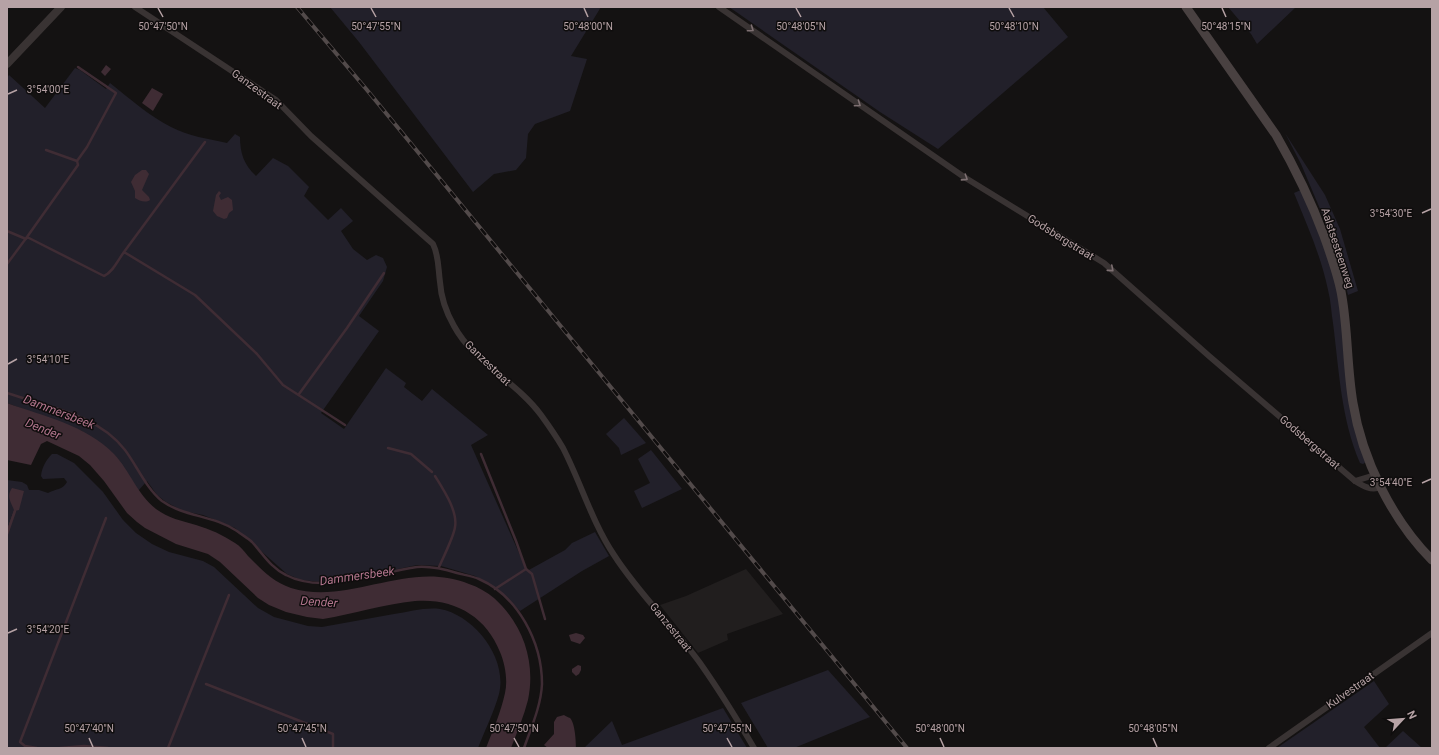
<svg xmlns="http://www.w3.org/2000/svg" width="1439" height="755" viewBox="0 0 1439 755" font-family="Roboto,sans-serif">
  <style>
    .built { fill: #211e1e }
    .green { fill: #22202a }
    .water { fill: #3f2c34 }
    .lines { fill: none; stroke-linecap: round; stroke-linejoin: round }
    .stream { stroke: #3f2c34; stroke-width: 2.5 }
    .minor { stroke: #393333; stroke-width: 6 }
    .tertiary { stroke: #393333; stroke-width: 8 }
    .secondary { stroke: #494141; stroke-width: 9 }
    .rail-casing { stroke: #524a4a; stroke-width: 4 }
    .rail { stroke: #0f0d0d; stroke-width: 2.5; stroke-dasharray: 8; stroke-linecap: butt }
    .oneway { stroke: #7e7072 }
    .ticks { fill: none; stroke: #b6a2a5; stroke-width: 1.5 }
    .labels { text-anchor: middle; stroke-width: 3; stroke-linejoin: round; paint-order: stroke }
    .street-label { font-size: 11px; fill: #b6a2a5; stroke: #0f0d0d }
    .water-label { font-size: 12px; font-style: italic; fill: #b4768e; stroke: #0f0d0d }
    .ticks-label { font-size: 10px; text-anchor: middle; fill: #b6a2a5; stroke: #0f0d0d; stroke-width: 3; stroke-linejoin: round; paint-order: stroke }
  </style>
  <rect width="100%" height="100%" fill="#141212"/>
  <path class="built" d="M746,569L783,614L727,634L728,640L698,653L660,605L686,596Z"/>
  <g class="green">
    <path d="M330,7H601L571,56L587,59L570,111L535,124L528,134L526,158L516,170L494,174L473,192L359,42Z"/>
    <path d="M729,7H1043L1068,37L938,149L880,112Z"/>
    <path d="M1228,7H1296L1257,44L1251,34Z"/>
    <path d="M75,68L80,70L106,89L110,83C129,98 149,116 171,127C188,136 209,139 227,143L235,134L240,137C240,153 244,165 256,176L273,158L288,166L309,187L304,196L328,220L341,208L353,221L341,231L353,249L367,260L376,255L383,258L387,267L383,281L359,316L379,331L321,413L344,429L386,368L406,383L404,387L422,401L432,389L488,435L471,445L527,571L565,550L572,543L595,532L609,556L582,571L520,611L499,590L475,576L441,566L417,565L375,574L321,582L301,580L287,574L235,528L203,515L183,511L166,502L157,495L147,481L138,491L126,472L82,431L7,403V78L9,75L45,108Z"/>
    <path d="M1285,133L1325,195L1340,229L1358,291L1348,295L1339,258L1326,223L1301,164Z"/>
    <path d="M1303,189L1325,247L1336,283L1366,462L1363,464L1360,463C1341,419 1339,370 1333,323C1331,312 1331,301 1328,290C1321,256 1307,225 1294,193Z"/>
    <path d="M624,418L646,443L621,455L619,448L606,434Z"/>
    <path d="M651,450L682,489L642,508L634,491L650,483L638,459Z"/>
    <path d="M52,454H57L74,463L103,492L123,520L136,533L152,544L169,552L203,561L214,567L258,608L274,617L308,626L322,627C346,623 370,618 394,614C409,612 425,607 440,609C474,615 508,658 499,694C494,712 485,730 478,748H7V480L22,482L27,485L29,490H39L48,493C55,489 63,490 67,482L64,478L43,479L41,476C42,467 46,460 52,454Z"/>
    <path d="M828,670L870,717L794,748H768L741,703Z"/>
    <path d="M1374,681L1389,704L1364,727L1380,748H1277Z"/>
    <path d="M723,708L747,748H584L612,721L622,745Z"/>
    <path d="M1403,731L1422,748H1385Z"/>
  </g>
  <g class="water">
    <path d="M106,65L111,69L105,76L101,72Z"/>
    <path d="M152,88L163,94L153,111L142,103Z"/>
    <path d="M142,170H146L149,174L142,190L149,197L150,200C146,203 139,201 135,198V191L131,182L135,175Z"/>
    <path d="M219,191L221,193L219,196L221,200L228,197L232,200L233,210L229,213L227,218L224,219L217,216L213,211L216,195Z"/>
    <path d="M7,403C43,416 86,425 114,454C130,471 137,494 156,509C168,518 182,521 196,525C210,529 223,535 235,543C240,546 244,551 248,556C261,569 273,582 291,588C350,606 408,559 469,584C478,587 487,592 494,598C523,624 536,662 528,700C524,716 517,732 511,748H486C493,730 501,712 505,693C508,680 505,664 500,652C486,616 454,598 415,601C384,604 353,614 323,619L307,617L286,612L269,605L258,598L220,562L208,554L176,544L145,528L137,522L127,513L104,481L90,465L79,456L47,441L41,444L31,465L7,460Z"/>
    <path d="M12,488L24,491L19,510L15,511L7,534V530L14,510C11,502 6,497 12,488Z"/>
    <path d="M576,633L583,635L585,638L580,644L571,641L569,635Z"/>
    <path d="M578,665L581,666V670L579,674L576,676L572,672V669Z"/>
    <path d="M564,715C564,715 569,718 570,718C575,723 576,741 576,748H548L544,745L554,734V722L557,717Z"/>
  </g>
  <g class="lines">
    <g class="stream">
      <path d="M77,161L87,147L116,93L78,67"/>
      <path d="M7,231L26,239"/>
      <path d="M27,237L78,165L77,161L46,150"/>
      <path d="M124,252L205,142"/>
      <path d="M7,264L27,237L104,276C113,272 118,260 124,252L195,295L257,354L283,385L345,425"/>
      <path d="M7,393C48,407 97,414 125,450C137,466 146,488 162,501C184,517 213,515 237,531C242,535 248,538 252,542C263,554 271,568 286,575C324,595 377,572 417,567C431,566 444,569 457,573C464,575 472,576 479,579C518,596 542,642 542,684C541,706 531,728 524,748"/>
      <path d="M299,394L347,328L384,273"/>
      <path d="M388,448L411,454L432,472"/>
      <path d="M481,454L516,541L526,569L495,589"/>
      <path d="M435,476C443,489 458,511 455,527C454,536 443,558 439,567"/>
      <path d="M7,534L15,511"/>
      <path d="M526,569L532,574L545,619"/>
      <path d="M206,684L333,734V748"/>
      <path d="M37,748L25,746L20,742L106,518"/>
      <path d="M60,748L84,746L108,748"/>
      <path d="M168,748L229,595"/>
    </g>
    <g class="minor">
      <path d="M135,7L276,100L311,136L433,244C439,256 438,268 440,282C441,298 446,312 454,326C474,363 516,381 541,415C549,426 556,436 563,448C581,483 592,522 614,555C639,594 673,626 700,663C719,690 737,719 754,748"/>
      <path d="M719,7L964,177L1104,263L1209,356L1355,481C1363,486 1371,491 1381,487"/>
      <path d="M1355,481L1375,475"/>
      <path d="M1269,748L1432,633"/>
    </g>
    <path class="tertiary" d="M7,64L61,7"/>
    <path class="secondary" d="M1186,7L1276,135C1295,168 1311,201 1324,236C1331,256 1339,277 1342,297C1348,332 1347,368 1353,403C1362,459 1392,520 1432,560"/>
    <g class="rail-casing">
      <path id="rail" d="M297,7L367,90L907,748"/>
    </g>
    <use href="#rail" class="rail"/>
  </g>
  <defs><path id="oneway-chevron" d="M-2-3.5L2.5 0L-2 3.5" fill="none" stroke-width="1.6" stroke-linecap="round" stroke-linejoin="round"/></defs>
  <g class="oneway">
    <use href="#oneway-chevron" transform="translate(751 29) rotate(35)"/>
    <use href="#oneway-chevron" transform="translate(858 104) rotate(35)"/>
    <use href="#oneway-chevron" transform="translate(965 178) rotate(33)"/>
    <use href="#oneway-chevron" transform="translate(1111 269) rotate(41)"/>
  </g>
  <path class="ticks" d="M158,8L163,17M371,8L376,17M584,8L588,17M796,8L801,17M1009,8L1014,17M1222,8L1226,17M8,94L17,90M1422,213L1431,209M8,364L17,359M1422,483L1431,479M8,633L17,629M89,738L93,747M302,738L306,747M514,738L519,747M727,738L732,747M940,738L944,747M1153,738L1157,747"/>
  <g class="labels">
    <g class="street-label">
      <text transform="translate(257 89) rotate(36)" y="4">Ganzestraat</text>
      <text transform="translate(1061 237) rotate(32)" y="4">Godsbergstraat</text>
      <text transform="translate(1338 248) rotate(72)" y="4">Aalstsesteenweg</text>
      <text transform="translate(488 363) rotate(44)" y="4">Ganzestraat</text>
      <text transform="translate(1310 442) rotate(41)" y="4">Godsbergstraat</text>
      <text transform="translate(671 627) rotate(51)" y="4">Ganzestraat</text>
      <text transform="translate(1350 690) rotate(-35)" y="4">Kulvestraat</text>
    </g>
    <g class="water-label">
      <text transform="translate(59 412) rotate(21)" y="4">Dammersbeek</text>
      <text transform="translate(43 429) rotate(22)" y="4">Dender</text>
      <text transform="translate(357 576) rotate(-8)" y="4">Dammersbeek</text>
      <text transform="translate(319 602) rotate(4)" y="4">Dender</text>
    </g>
  </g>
  <g class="ticks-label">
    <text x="163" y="30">50°47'50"N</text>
    <text x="376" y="30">50°47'55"N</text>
    <text x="588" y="30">50°48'00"N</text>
    <text x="801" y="30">50°48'05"N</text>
    <text x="1014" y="30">50°48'10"N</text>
    <text x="1226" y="30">50°48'15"N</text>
    <text x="48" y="93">3°54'00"E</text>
    <text x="1391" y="217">3°54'30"E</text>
    <text x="48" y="363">3°54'10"E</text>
    <text x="1391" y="486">3°54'40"E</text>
    <text x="48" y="633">3°54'20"E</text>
    <text x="89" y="732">50°47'40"N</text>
    <text x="302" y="732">50°47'45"N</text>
    <text x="514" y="732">50°47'50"N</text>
    <text x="727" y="732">50°47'55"N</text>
    <text x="940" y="732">50°48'00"N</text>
    <text x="1153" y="732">50°48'05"N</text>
  </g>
  <rect width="1439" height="755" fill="none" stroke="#b6a2a5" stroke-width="16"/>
  <g transform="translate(1403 719) rotate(64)" stroke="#0f0d0d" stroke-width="3" paint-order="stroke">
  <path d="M0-3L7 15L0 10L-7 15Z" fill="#b6a2a5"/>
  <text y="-6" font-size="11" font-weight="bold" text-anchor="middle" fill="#b6a2a5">N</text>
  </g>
</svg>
